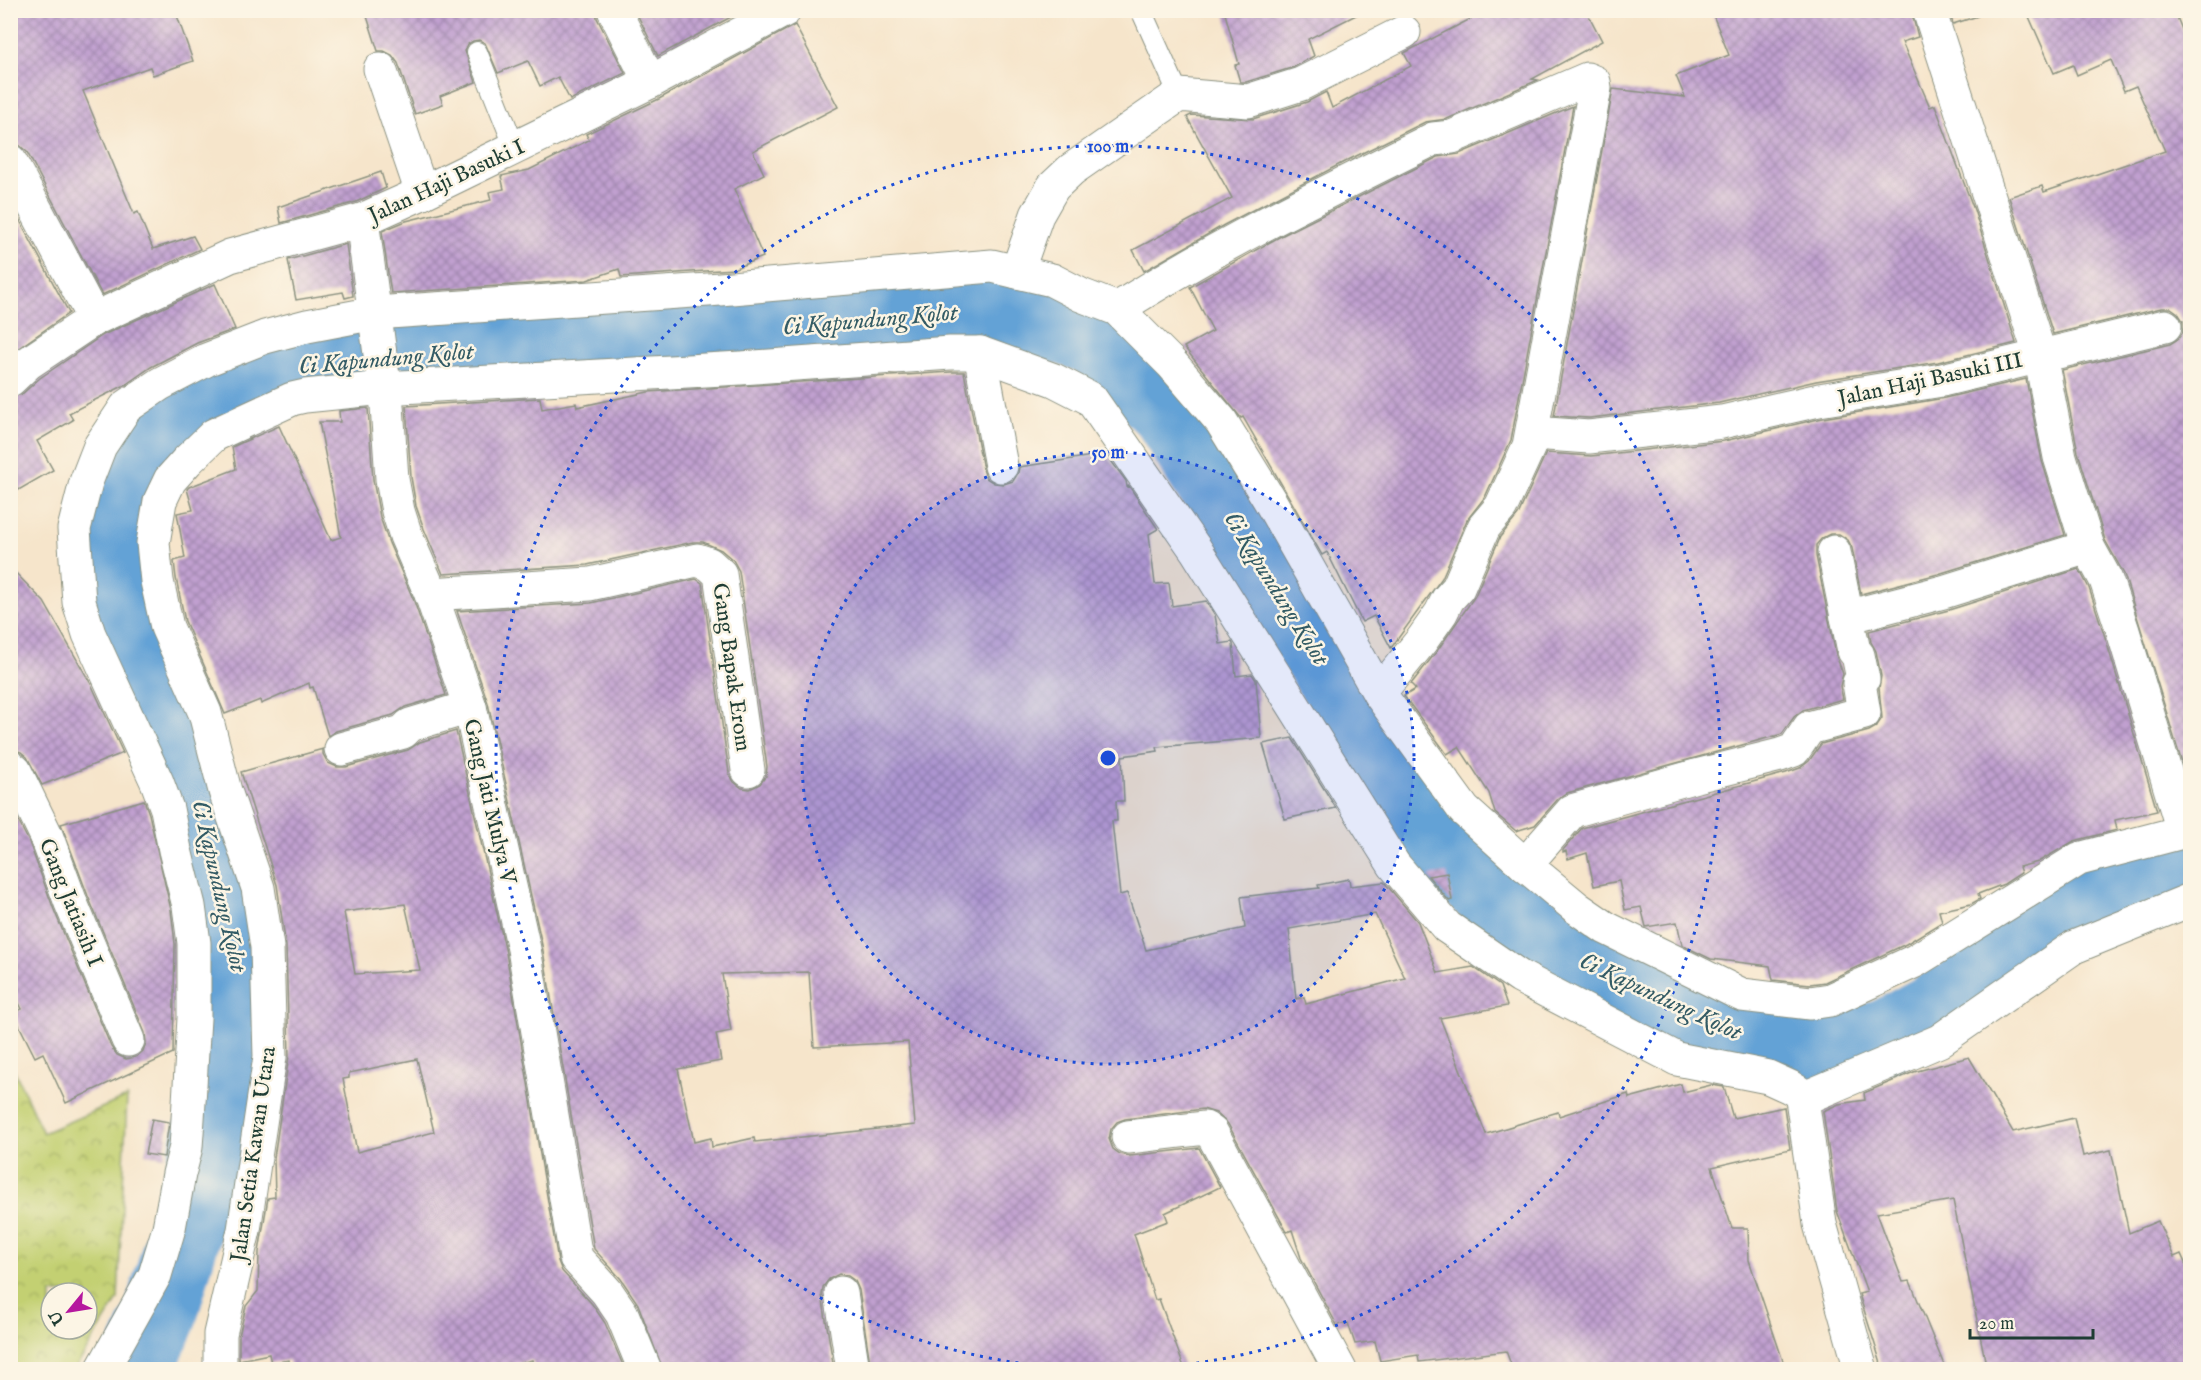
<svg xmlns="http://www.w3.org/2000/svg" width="2201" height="1380" viewBox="0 0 2201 1380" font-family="'IM FELL English',serif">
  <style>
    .park { fill: url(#park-crowns); stroke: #718653; stroke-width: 1.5; fill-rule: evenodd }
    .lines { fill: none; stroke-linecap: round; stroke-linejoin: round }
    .stream { stroke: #63a2d6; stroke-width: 12 }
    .river { stroke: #63a2d6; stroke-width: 74 }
    .building { fill: url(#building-cross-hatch); fill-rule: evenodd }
    .service-casing { stroke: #8a9180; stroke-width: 22 }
    .minor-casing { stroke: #8a9180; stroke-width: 35 }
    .service { stroke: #fff; stroke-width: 20 }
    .minor { stroke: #fff; stroke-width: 33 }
    .ring { fill: none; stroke: #1d4ed8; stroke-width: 3; stroke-dasharray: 3 6 }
    .labels { text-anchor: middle; stroke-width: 5; stroke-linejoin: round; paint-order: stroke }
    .street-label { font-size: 22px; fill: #1f3d34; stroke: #fcf5e5 }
    .water-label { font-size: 24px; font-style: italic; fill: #335b65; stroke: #fcf5e5 }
    .centre { fill: #1d4ed8; stroke: #fcf5e5; stroke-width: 3 }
    .ring-label { font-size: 18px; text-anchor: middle; font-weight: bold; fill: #1d4ed8; stroke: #fcf5e5; stroke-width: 5; stroke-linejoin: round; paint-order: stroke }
  </style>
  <defs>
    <pattern id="park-crowns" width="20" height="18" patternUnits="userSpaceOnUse" patternTransform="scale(1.5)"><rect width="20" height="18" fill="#c3d072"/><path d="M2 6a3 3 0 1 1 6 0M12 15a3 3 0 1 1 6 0" fill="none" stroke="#9eaa5e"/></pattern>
    <pattern id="building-cross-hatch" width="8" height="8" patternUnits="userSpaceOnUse" patternTransform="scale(1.5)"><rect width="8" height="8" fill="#c1a0d0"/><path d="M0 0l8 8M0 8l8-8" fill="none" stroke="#9c84aa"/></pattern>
  </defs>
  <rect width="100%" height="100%" fill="#fcf5e5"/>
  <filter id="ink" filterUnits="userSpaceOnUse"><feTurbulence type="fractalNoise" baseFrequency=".0167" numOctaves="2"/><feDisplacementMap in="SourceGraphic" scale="12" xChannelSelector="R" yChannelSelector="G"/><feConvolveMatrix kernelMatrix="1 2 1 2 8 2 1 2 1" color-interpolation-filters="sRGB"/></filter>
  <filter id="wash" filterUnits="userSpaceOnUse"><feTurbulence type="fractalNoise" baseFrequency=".008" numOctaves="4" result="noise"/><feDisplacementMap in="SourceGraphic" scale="24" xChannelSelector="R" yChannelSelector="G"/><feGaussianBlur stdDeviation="1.35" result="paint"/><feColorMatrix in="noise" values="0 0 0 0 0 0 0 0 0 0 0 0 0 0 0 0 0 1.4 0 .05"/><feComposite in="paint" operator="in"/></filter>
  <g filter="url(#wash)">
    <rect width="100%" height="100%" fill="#f6e5cb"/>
    <path class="park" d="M11,1063L43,1133L127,1097L118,1299L75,1369H11ZM51,1293H87V1329H51Z"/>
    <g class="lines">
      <path class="stream" d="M138,1368V1370"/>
      <path class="river" d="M137,1370L160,1316L202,1171L243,979L208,817L150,664L120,567L122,504L160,444L203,403L282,366L887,315L1008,308L1094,339L1168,412L1426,828L1502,909L1597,972L1756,1040L1812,1056L1886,1036L1960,995L2040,935L2115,891L2183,866L2190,865"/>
    </g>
    <g id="blocks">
      <g class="building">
        <path d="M10,10H175L193,61L153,75L150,67L83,91L134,214L138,212L153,249L193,236L200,249L102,295L27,152L19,145L10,142Z"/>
        <path d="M365,10H596L597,18L625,73L570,100L558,77L540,86L528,61L498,73L485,43L479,40L473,41L468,44L465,51L476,82L440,96L443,104L415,114L398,63L392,55L384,51H378Z"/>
        <path d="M635,10H744L658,56Z"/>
        <path d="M1224,10H1366L1308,39L1314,56L1294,67L1246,82H1240L1235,65L1239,64Z"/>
        <path d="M1488,10H1586L1602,41L1532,79L1538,80L1447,119L1425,122L1344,162L1224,225L1144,271L1133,250L1232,198L1187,117L1191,115L1253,119L1307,102L1326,92L1332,108L1411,66L1404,53Z"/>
        <path d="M1711,10H1911L1918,37L1902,42L1930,107L1935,105L1974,210L2016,343L1938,362L1816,381L1719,403L1589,418L1554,416L1613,89L1685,97L1676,76L1729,55Z"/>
        <path d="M1949,10H1977L1978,16L1953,24Z"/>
        <path d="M2026,10H2174L2190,49V775L2186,776L2124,574L2105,540L2078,452L2062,370L2170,344L2178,339L2183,332V321L2178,313L2171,308H2161L2053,334L2009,197L2042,186L2044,192L2165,151L2136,86L2124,91L2111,60L2077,75L2073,65L2054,73Z"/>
        <path d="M795,25L838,107L753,151L764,174L734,189L763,257L733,269L621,277L619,269L587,280L391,293L382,231L406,221L491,200L489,192L504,189L501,176L529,170L589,140L586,134L659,99Z"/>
        <path d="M1573,106L1511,440L1485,497L1467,520L1442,578L1391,648L1374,616L1362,622L1327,552L1322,555L1243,417L1241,418L1184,347L1213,331L1190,287L1281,236L1438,157L1459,154Z"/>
        <path d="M381,172L386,188L356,202L281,223L278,207Z"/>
        <path d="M10,202L69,313L10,354Z"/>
        <path d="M346,244L353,296L345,298L343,292L296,300L288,260Z"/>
        <path d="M215,284L235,329L197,343L151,367L125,385L69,413L73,420L37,441L53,470L10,495V398L22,394L40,378L103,335Z"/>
        <path d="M951,372H964L983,469L986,478L994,483L1004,484L1013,481L1018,473L1019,467L1106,454L1126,481L1127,487L1129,486L1158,529L1149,534L1155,584L1169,583L1172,606L1206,601L1215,615L1220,644L1232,642L1233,644L1236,676L1252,674L1256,680L1261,738L1157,747L1158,751L1122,756L1124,801H1116L1117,821H1112L1120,895L1127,893L1146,950L1245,928L1241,897L1319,888L1318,885L1349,879L1350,886L1384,882L1418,922L1438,973L1473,967L1500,986L1507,1006L1440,1018L1486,1134L1558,1112L1559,1116L1628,1094L1629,1098L1681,1084L1683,1092L1711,1085L1724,1087L1733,1118L1784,1107L1790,1149L1712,1167L1732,1228H1748L1749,1260L1786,1370H1513L1506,1351L1419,1362L1418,1355L1380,1361L1375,1341L1355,1344L1348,1323L1337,1325L1301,1258L1292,1230L1287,1232L1228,1124L1216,1113L1203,1109L1125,1119L1117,1122L1111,1129L1109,1139L1113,1149L1120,1154L1130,1156L1199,1148L1220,1187L1165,1213L1168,1221L1134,1234L1155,1300L1159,1299L1185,1370H871L859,1290L855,1281L848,1276L839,1274L829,1279L823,1287L822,1295L834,1370H663L638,1304L621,1279L594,1249L542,945L488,703L457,611L591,603L696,579L702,583L729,773L734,782L742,788L750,789L760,784L766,776L767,767L739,571L733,560L721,550L703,542H693L587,565L443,574L424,529L416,506L411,477L406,406L540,398L542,409L576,403L577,407L648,392ZM1375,914L1405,978L1306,1004L1304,997L1296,999L1289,929ZM809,972L814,1047L908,1042L915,1125L755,1142L754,1138L712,1147L711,1138L694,1142L678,1069L721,1061L716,1034L731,1031L722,974Z"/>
        <path d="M2026,379L2042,461L2065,535L1938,574L1861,594L1852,548L1848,540L1839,534H1830L1822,538L1816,545V556L1836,655L1843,674L1840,686L1843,699L1803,710L1794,717L1782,734L1567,793L1558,799L1535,825L1516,831L1495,813L1489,793L1459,747L1447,754L1404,696L1416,689L1411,684L1437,651L1475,596L1500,537L1518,515L1546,453L1591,456L1724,441L1823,418L1945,398Z"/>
        <path d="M368,408L373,480L380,517L389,543L414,601L446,695L405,707L393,715L336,731L328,736L313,687L310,688L309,683L261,704L260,700L225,714L185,621L176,578L174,561L185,558L177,513L193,510L187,489L189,487L236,469L232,447L279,426L331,540L341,537L319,422H340L339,411Z"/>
        <path d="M10,567L44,602L92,686L123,753L42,785L27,757L21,752L10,749Z"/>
        <path d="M2079,569L2089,588L2105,637L2157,811L2115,820L2117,830L2074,841L2038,862L2019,867L2021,873L2004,884L1978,894L1980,899L1971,904L1939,911L1942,922L1906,944L1825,982L1810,984L1773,980L1770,966L1711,959L1682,945L1677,922L1646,927L1641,907L1625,910L1619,881L1594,886L1587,853L1568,859L1566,851L1563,852V850L1582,828L1786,773L1800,768L1809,761L1821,744L1869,731L1876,727L1882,718L1879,688L1881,676L1876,651L1871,642L1869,631L1949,610Z"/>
        <path d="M456,731L506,953L558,1261L562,1271L592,1304L605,1323L625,1370H535L532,1360L497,1370H291L289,1360L271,1363L269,1354L239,1360V1336L246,1306L258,1291L259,1252L268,1198L275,1197L274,1158L289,1056L286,946L277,885L241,772L323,749V754L328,763L337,767H346L408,750L420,742ZM405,904L420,970L355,974L344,912ZM417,1059L434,1132L357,1152L343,1079L349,1078V1073Z"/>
        <path d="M1292,738L1336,808L1285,819L1263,744Z"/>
        <path d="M144,800L149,814L171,910L175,944L173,1053L66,1103L43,1053L35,1057L13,1013L22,1009L10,986V805L29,842L54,910L111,1047L117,1055L126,1059L136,1057L143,1051L146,1043L145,1033L88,896L61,824Z"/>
        <path d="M1447,873L1452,900L1449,901L1428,876Z"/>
        <path d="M1969,1057L2013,1132L2074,1118L2083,1156L2111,1150L2129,1233L2158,1221L2174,1257L2181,1254L2190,1274V1370H1987L1953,1200L1877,1213L1903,1282L1910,1281L1946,1370H1883L1859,1294L1867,1292L1837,1211L1823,1111L1839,1104L1865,1100L1864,1093L1914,1072Z"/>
        <path d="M152,1119L169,1122L164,1157L145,1154Z"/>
      </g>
    </g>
  </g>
  <g filter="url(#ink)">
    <use href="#blocks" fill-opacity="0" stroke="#8a9180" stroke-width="1.5"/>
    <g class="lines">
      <g class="service-casing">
        <g id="service">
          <path d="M1141,10L1179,95"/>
          <path d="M477,52L515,148"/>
        </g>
      </g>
      <g class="minor-casing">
        <g id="minor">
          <path d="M614,10L650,82"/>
          <path d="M1929,10L2040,355L2060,457L2088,547L2106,580L2123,631L2183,831"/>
          <path d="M380,69L422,193"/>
          <path d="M10,161L94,319"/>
          <path d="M362,220L387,406L392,479L398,511L406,536L431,594L470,707L524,949L576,1258L607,1292L622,1314L645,1370"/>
          <path d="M1017,272L1037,215L1053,187L1071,170L1179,95L1248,101L1301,84L1404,32"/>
          <path d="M1117,309C1218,245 1326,192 1433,139L1452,137L1587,79L1594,82L1595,88L1529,446L1501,507L1484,527L1458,588L1448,599L1441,613L1422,640L1379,693"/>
          <path d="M980,353L1001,466"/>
          <path d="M10,380L28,363L94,319L230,256L362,220L422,193L650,82L785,10"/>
          <path d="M1533,433L1589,437L1722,422L1819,400L1942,380L2165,326"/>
          <path d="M1834,552L1847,617"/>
          <path d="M431,594L590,584L697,560L709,564L720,574L748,770"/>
          <path d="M341,749L403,732L410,725L470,707"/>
          <path d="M10,767L15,771L46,835L71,903L128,1040"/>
          <path d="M1525,865L1572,811L1696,776L1780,755L1794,750L1809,728L1864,713L1859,683L1863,679L1858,655L1854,651L1847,617L1943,592L2088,547"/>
          <path d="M1802,1099L1939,1041L2074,947L2190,900"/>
          <path d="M1128,1137L1205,1128L1212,1133L1340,1370"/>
          <path d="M841,1293L853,1370"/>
          <path d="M102,1370L155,1275L169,1228L179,1174L186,1147L188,1119L194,1018V943L189,906L175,850L167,809L157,782L89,634L79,602L74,529L86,482L100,446L126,407L160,384L206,360L265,337L307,326L375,313L708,290L992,266L1052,280L1081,295L1117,309L1172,364L1221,421L1270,501L1379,693L1464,810L1525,865L1577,908L1606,928L1742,995L1810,1003L1830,1000L1915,961L2079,859L2190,830"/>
          <path d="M220,1370V1334L244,1230L270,1057L267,947L258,888L225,791L205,713L167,627L157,581L153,543L160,501L170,480L187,461L214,435L292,399L305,396L384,388L741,368L950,353H980L1054,380L1091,399L1196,550L1394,865L1447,927L1520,977L1677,1059L1768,1077L1790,1087L1798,1092L1802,1099L1820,1224L1861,1370"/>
        </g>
      </g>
      <use href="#service" class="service"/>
      <use href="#minor" class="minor"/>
    </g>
  </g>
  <circle cx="1108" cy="758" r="306" fill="#1d4ed8" fill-opacity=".12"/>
  <g class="ring">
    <circle cx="1108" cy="758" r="306"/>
    <path d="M1081 1369A612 612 0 1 1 1135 1369"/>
  </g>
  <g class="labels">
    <g class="street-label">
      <text transform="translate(446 180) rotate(-25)" y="8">Jalan Haji Basuki I</text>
      <text transform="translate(1930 378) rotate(-12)" y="8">Jalan Haji Basuki III</text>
      <text transform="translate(733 667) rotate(82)" y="8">Gang Bapak Erom</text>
      <text transform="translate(491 801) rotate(77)" y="8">Gang Jati Mulya V</text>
      <text transform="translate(72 902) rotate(68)" y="8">Gang Jatiasih I</text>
      <text transform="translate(252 1154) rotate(-82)" y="8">Jalan Setia Kawan Utara</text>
    </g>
    <g class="water-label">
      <text transform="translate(870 319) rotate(-5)" y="8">Ci Kapundung Kolot</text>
      <text transform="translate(386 358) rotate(-5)" y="8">Ci Kapundung Kolot</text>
      <text transform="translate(1277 588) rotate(58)" y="8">Ci Kapundung Kolot</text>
      <text transform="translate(220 886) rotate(77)" y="8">Ci Kapundung Kolot</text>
      <text transform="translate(1661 996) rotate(25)" y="8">Ci Kapundung Kolot</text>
    </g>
  </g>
  <circle cx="1108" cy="758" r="9" class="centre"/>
  <g class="ring-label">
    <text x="1108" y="152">100 m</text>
    <text x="1108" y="458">50 m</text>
  </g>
  <rect width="2201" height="1380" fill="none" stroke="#fcf5e5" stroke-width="36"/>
  <g transform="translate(69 1311) rotate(240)"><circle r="28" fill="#fcf5e5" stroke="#a4ab9e" stroke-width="1.5"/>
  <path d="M0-4.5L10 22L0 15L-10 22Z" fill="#b5179e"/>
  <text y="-9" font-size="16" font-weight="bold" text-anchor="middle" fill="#1f3d34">U</text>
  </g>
  <path d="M1970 1329v9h123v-9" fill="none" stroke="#1f3d34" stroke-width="3"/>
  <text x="1979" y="1329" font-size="18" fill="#1f3d34" stroke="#fcf5e5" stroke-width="4.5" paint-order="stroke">20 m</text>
</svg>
